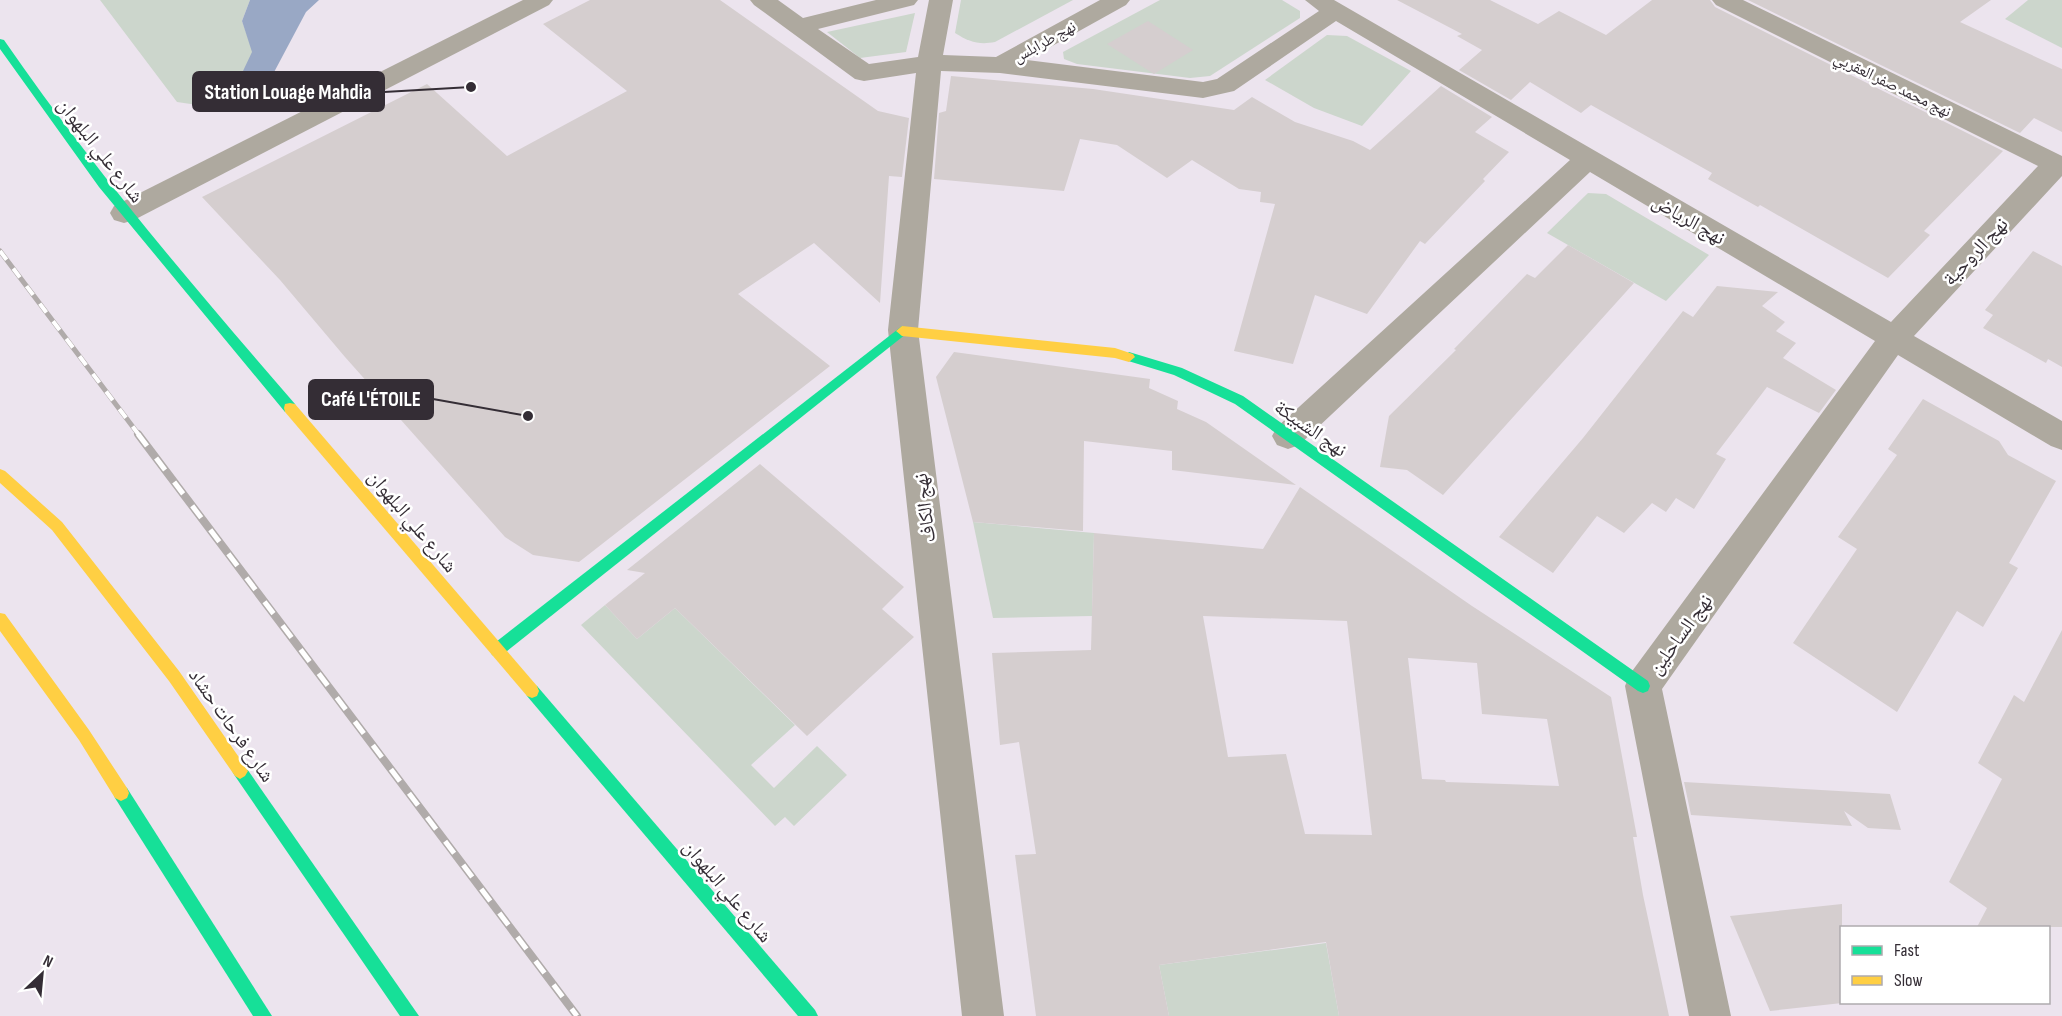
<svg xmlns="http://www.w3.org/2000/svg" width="2062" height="1016" viewBox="0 0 2062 1016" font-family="'Sofia Sans Condensed','Noto Naskh Arabic',sans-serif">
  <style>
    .green { fill: #ccd6cc }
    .water { fill: #99a8c5 }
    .building { fill: #d5cecf; fill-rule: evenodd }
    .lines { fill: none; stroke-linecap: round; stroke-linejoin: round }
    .street { fill: #aea99f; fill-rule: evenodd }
    .fast { fill: #16e098; fill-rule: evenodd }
    .slow { fill: #ffcf43; fill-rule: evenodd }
    .rail-far1-casing { stroke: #b0abaa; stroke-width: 5 }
    .rail-casing { stroke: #b0abaa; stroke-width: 8 }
    .rail-far1 { stroke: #fff; stroke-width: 4; stroke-dasharray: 11; stroke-linecap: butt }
    .rail { stroke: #fff; stroke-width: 5; stroke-dasharray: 15; stroke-linecap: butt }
    .labels { text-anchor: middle; stroke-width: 5; stroke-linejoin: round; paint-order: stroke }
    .far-street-label { font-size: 16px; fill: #342d35; stroke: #fff }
    .street-label { font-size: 20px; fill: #342d35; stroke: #fff }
    .leader { fill: none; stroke: #342d35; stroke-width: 2 }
    .callout-dot { fill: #342d35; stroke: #fff; stroke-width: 2 }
    .callout { fill: #342d35; stroke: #342d35; stroke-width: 2 }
    .callout-label { font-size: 21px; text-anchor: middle; font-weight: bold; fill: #fff }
  </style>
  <rect width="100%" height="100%" fill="#ece4ee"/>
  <g class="green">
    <path d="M100,0H250L242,21L253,52L225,109L177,102Z"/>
    <path d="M961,0H1073L995,42C979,45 969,42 955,33Z"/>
    <path d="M1160,0H1282L1300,11V18L1210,76L1190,78L1077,64L1064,59L1063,52Z"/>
    <path d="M2028,0H2062V48L2005,19Z"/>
    <path d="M915,13L906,52L860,58L827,32Z"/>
    <path d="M1327,35L1347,36L1411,71L1362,126L1314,108L1265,80Z"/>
    <path d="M1588,193L1606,194L1709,255L1666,301L1547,233Z"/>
    <path d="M973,522L1094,533L1092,616L993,618Z"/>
    <path d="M605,605L637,639L675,608L795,725L751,765L774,788L817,746L847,775L794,826L785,817L775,826L581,625Z"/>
    <path d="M1326,943L1339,1016H1169L1159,965Z"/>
  </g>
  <path class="water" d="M250,0H319L306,12L255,108L225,109L252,52L242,21Z"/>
  <g class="building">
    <path d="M590,0H720L878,111L909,118L902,177L889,176L880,303L814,243L738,294L830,366L579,562L533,555L505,537L345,357L280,280L202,197L427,84L507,156L627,91L543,24Z"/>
    <path d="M1397,0H1490L1538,24L1559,11L1606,35L1652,0H1710L1715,7L2003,151L1924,231L1930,235L1888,278L1760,205L1758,207L1708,179L1712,173L1591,105L1581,113L1530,82L1511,100L1459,70L1482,50L1457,36L1462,34Z"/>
    <path d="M1748,0H1991L1960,22L2062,69V132L2034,118L2020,133Z"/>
    <path d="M1148,21L1193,50L1154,74L1107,44Z"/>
    <path d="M951,76L1093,89L1234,110L1252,97L1295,122L1353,141L1370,150L1441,86L1492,117L1475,132L1509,152L1483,179L1485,181L1425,244L1420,241L1367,314L1315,295L1293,364L1234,351L1275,204L1260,202L1261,192L1239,189L1192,160L1167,178L1117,145L1080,139L1064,191L934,179L939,113L946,111Z"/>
    <path d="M1568,245L1634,283L1443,495L1407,470L1380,467L1389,416L1456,350L1454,349L1527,274L1535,278Z"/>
    <path d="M2033,251L2062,266V367L2048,359L2046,363L1983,328L1993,315L1985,310Z"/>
    <path d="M1717,286L1778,292L1762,306L1785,322L1776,331L1796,343L1783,358L1836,390L1819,413L1767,387L1716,454L1726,459L1694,509L1676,498L1666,512L1652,503L1624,533L1597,516L1553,573L1499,537L1583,438L1683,311L1693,317Z"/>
    <path d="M954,352L1150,379L1149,388L1178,401L1177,409L1206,422L1296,485L1172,470V451L1084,441L1083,531L973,522L936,377Z"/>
    <path d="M1923,399L1999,441L2008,455L2056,481L2009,563L2018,568L1983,627L1957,611L1897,712L1793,643L1857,549L1838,537L1897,455L1888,449Z"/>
    <path d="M760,464L904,587L882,609L914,637L807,736L675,608L637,639L605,605L645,573L627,570Z"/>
    <path d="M1300,487L1472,606L1611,697L1637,837H1633L1643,895L1669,1016H1339L1326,942L1159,965L1169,1016H1036L1015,855L1036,854L1019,742L1000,745L992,653L1091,650L1094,533L1263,549ZM1203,616L1347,621L1372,835L1305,834L1286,754L1228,757ZM1408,658L1477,663L1482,714L1547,719L1559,786L1446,782L1445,780L1422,779Z"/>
    <path d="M2062,630V927H1977L1987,908L1949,882L2002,779L1978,763L2014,695L2024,702Z"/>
    <path d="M1684,782L1890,794L1901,830L1868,828L1844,811L1852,826L1691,815Z"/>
    <path d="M1842,904V1003L1770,1011L1730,916Z"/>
  </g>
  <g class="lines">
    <g class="street">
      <path d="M523,0H553L549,5L134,220L124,223L114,220L110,213L114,206Z"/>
      <path d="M750,0H778L803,18L876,0H918L914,5L818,29L869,64L918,57L929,0H953L943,55L996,57L1100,0H1130L1126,5L1027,60L1203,82L1217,79L1319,11L1305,0H1334L1891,322L2038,166L1716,5L1712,0H1743L2062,156V176L1914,336L2062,421V450L2051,446L1898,355L1662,689L1731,1016H1689L1625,686L1630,674L1875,341L1590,172L1299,445L1288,449L1277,445L1272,436L1277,427L1570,160L1336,21L1234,91L1203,98L1000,73L941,71L918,330L1004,1016H962L888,330L916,73L864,81L855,79L754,5Z"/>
    </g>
    <g class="fast">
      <path d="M0,39L4,40C92,168 193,286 295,404L296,408L295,412H285L99,187L0,49Z"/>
      <path d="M902,326L906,328L908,331L906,334L502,655L497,657L492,655L490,650L492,645Z"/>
      <path d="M1129,352L1182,368L1243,396L1648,681L1650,686L1648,691L1643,693L1638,691L1235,404L1174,375L1125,360L1123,357Z"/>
      <path d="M532,684L537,686L815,1010L818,1016H798L527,696L525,691L527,686Z"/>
      <path d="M240,763L245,766L419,1016H400L235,776L232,771L235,766Z"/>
      <path d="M121,785L127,788L272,1016H253L115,798L113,793L115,788Z"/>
    </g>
    <g class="slow">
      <path d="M902,326L1115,348L1133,354L1135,357L1129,362L1115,358L902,336L896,331Z"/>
      <path d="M290,403L295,404L537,686L539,691L537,696L532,698L527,696L285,412L284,408L285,404Z"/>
      <path d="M0,469L5,471L62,522L179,671L245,766L248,771L245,776L240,779L235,776L169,681L52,530L0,483Z"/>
      <path d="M0,613L5,614L89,730L127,788L129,793L127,798L121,801L115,798L79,740L0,631Z"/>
    </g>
    <g class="rail-far1-casing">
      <path id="rail-far1" d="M0,251L139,435"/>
    </g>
    <g class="rail-casing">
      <path id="rail" d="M138,434L577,1016"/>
    </g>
    <use href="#rail-far1" class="rail-far1"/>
    <use href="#rail" class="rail"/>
  </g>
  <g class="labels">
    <g class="far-street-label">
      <text transform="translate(1044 41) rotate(-29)" y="6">نهج طرابلس</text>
      <text transform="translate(1893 84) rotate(26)" y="6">نهج محمد صفر العقربي</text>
    </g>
    <g class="street-label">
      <text transform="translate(101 150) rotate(52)" y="7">شارع علي البلهوان</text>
      <text transform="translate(1689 219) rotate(30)" y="7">نهج الرياض</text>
      <text transform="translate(1975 251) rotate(-47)" y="7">نهج الروحية</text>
      <text transform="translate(1311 428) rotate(35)" y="7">نهج الشبيكة</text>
      <text transform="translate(924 508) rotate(-97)" y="7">نهج الكاف</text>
      <text transform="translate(413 521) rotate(50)" y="7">شارع علي البلهوان</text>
      <text transform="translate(1680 634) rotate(-54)" y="7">نهج الساحلين</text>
      <text transform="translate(232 725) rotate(55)" y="7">شارع فرحات حشاد</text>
      <text transform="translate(728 891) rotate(50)" y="7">شارع علي البلهوان</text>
    </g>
  </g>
  <path class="leader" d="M471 87L384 92M528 416L433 399"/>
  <g class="callout-dot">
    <circle cx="471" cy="87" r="6"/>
    <circle cx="528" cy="416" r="6"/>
  </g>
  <g class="callout">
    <rect x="193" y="72" width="191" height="39" rx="6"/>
    <rect x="309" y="380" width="124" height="39" rx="6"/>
  </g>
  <g class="callout-label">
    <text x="288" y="99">Station Louage Mahdia</text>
    <text x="371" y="406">Café L'ÉTOILE</text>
  </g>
  <rect x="1840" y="926" width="210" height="78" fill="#ffffff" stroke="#aeabae" stroke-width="1.5"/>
  <rect x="1852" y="946" width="30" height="9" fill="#16e098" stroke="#aeabae" stroke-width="1.5"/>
  <text x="1894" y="956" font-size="18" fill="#342d35">Fast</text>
  <rect x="1852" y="976" width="30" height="9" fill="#ffcf43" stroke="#aeabae" stroke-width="1.5"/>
  <text x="1894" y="986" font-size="18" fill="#342d35">Slow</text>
  <g transform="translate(42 974) rotate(26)" stroke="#ffffff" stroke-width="4.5" paint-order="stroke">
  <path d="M0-4.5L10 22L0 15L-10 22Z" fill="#342d35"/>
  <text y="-9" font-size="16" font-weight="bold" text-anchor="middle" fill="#342d35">N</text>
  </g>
</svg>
